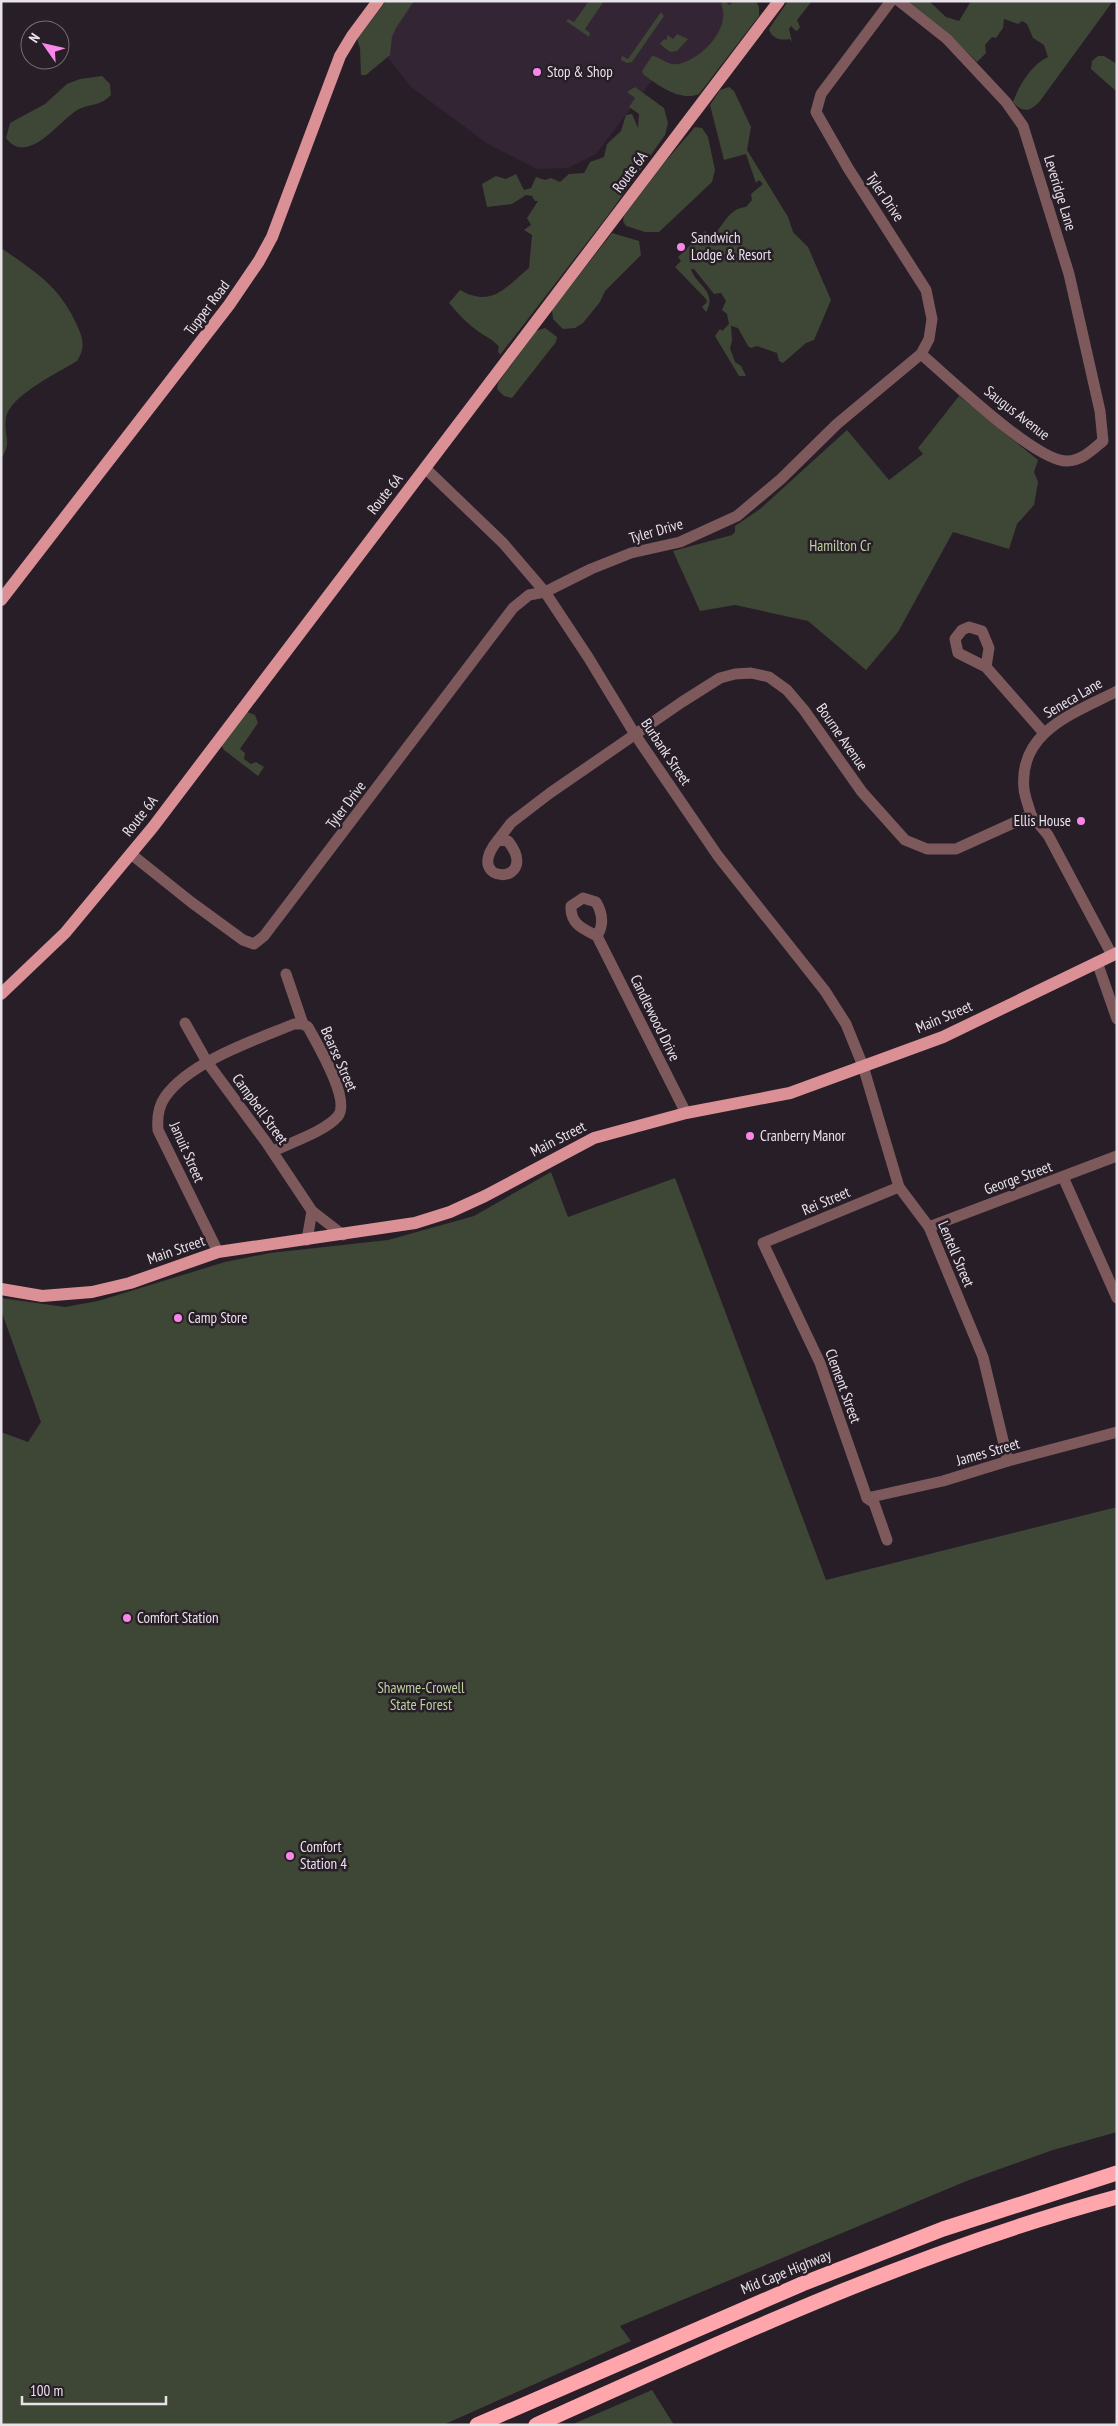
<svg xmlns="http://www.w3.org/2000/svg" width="1118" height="2426" viewBox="0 0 1118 2426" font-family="'PT Sans Narrow',sans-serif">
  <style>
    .built { fill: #332534 }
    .green { fill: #3e4635 }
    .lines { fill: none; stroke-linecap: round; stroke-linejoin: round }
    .minor { stroke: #7d595c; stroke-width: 11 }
    .major { stroke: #da9095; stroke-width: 12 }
    .highway { stroke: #ffa5ac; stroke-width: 15 }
    .poi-dot { fill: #f987e8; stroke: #281e28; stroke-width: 2 }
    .labels { text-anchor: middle; stroke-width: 5; stroke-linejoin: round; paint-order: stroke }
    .poi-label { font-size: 15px; fill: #e8e2e9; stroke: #281e28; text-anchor: start }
    .street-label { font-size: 15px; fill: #e8e2e9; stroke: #281e28 }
    .park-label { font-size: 15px; fill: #bbd39d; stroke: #281e28 }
  </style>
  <rect width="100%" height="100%" fill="#281e28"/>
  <path class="built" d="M408,1H747L707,57L685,67H662L596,154L568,168L537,169L488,144L411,87L388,58L394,24Z"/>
  <g class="green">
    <path d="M386,1H414L396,28L392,37L390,55L366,75H361L360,48L357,39Z"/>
    <path d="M589,1H604L585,29L590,33L589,37L566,21L568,19L574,22Z"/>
    <path d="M723,1L730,5L733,1H756L759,7V16L699,94C681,102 657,85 643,74L642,71L652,56C662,57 667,66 678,64C701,60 732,28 721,4Z"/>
    <path d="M788,1H812L797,20L800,27L798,30L796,31L791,26L789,29L792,42L790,39C781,41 771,38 769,29Z"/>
    <path d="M908,1H929L946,17L959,21L971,1H1113L1040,101C1031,111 1023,114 1013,102C1019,85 1032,64 1048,57L1044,45L1033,38L1027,24L1022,21L1018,24L1004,19L1003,28L996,38L992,37L985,45L986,53L977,62L951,36Z"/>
    <path d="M661,12L664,16L632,62L627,63L621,60L622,56L628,59Z"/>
    <path d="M677,34L688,39L677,51L670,52L660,44L664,39L667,40V35L673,39Z"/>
    <path d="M1098,56H1104L1117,64V92L1091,69L1092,61Z"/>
    <path d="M102,76L110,84L111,95C102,105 91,104 79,109C61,118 28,168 6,138L10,123L45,104L67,84L80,79Z"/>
    <path d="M635,87L664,108L668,123L665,135L609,214L500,355L498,351L499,347C494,340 486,337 479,332C468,324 458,314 449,303L460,290C492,308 505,288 529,268L532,235L524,230L531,225L527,218L538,201H535L532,196L526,195L512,204L487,207L482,184L496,176L506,179L516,174L524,190L531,188L536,177L545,180L551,178L560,182L569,174L584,173L590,162L604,157L607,144L621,131L626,115L632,114L638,128L639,114L629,107L635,98L627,92Z"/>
    <path d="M729,87L734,91L751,127L747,150L788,217L793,232L808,247L831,300L814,340L806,343L783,363L779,361L777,353L757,346L751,348L748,346L738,328L731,326L732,341L730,348L735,362L741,366L746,376H739L715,336L720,329L722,331L729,324L727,314L722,310L726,301L721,293L714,294L694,269H691C696,286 718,291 706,312L702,307L707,302L706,299L675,267L681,261L678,257L705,231L712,237C723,227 728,208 746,207L752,200L751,194L763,184L759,180L756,183L746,154L724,160L710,105L720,90Z"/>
    <path d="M695,127L702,128L708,137L715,170L712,182L659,232H645L626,226L623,221L624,216L664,163Z"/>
    <path d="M612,233L639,241L641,255L605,291L600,302L583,323L575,328L563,329L553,319L552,310Z"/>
    <path d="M1,248C33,270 58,285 75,321C82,336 87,345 77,361C59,372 9,396 6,418C3,436 13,441 1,459Z"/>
    <path d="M545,328L557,337L556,342L512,398L504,396L497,389L498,383L536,331Z"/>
    <path d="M959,396L1038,460L1034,472L1038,482L1034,505L1017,524L1009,549L953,532L898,632L866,670L808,621L735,605L700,611L673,551L732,535L735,532V526L760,509L847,430L889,480L923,454L918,448Z"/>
    <path d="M247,712L255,715L258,723L240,749L245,753L244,759L251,764L256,762L264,767L258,776L224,750L221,745Z"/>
    <path d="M551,1172L568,1217L675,1178L826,1580L1117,1507V2132L1053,2150L969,2180L620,2326L631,2341L443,2425H1V1432L28,1442L41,1422L1,1310V1298L65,1307L98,1301L225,1262L270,1253L388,1240L474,1216Z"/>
    <path d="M652,2390L674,2425H571Z"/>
  </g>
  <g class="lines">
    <g class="minor">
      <path d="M899,1L947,39L1006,102L1023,126L1069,274L1100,411L1103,441C1092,450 1083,460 1067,461C1036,462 948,377 921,354"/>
      <path d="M425,468L503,543L545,592L588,657L636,736L718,856L825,991L846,1024L863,1066L899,1187L929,1227L983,1357L1008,1461"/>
      <path d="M986,667L989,648L982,631L969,627L962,630L955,639L958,653L986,667L1044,733"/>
      <path d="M1031,815C1029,807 1025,798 1024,789C1018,731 1075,713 1117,691"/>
      <path d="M498,840L511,823L550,793L682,702L720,678L735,674L751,673L769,677L787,690L804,710L862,792L905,840L927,849H956L1031,815L1048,835L1112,955"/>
      <path d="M498,840L508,841C543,886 460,886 498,840Z"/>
      <path d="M131,854L191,902L243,940L254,944L264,936L513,608L529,595L545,592L591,569L631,553L680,542L737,516L781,479L837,424L921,354L929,339L932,319L926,290L848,168L816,112L821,94L891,1"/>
      <path d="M597,936C604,925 603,914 596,902L583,898L571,906C570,924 583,929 597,936L686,1113"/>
      <path d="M1097,962L1117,1019"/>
      <path d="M185,1023L207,1062L266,1142L312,1211L343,1235"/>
      <path d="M273,1151C290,1143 326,1131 338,1116C351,1099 317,1044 308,1027L303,1024L286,974"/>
      <path d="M1063,1177L1117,1298"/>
      <path d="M929,1227L1117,1156"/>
      <path d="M307,1240L312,1211"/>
      <path d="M218,1252L158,1130C157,1118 158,1107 165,1097C189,1062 255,1040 294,1024H303"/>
      <path d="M867,1498L943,1481L1008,1461L1117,1432"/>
      <path d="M887,1540L874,1503L867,1498L820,1363L763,1243L899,1187"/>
    </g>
    <g class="major">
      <path d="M1,600L229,305L259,261L272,237L340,56L352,36L378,1"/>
      <path d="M1,994L65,933L153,827L779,1"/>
      <path d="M1,1289L42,1296L92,1292L130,1283L218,1252L415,1223L450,1212L485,1196L594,1138L686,1113L790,1093L943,1037L1117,953"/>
    </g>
    <g class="highway">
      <path d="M477,2425L802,2284L943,2229L1117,2173"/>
      <path d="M536,2425C725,2340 916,2251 1117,2197"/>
    </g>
  </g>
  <g class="poi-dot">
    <circle cx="537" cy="72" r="5"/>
    <circle cx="681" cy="247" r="5"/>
    <circle cx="1081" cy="821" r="5"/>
    <circle cx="750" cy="1136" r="5"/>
    <circle cx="178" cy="1318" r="5"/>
    <circle cx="127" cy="1618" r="5"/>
    <circle cx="290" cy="1856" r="5"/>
  </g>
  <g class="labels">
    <g class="poi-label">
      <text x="547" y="77">Stop &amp; Shop</text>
      <text x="691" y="243">Sandwich<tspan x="691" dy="17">Lodge &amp; Resort</tspan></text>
      <text x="1071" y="826" text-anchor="end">Ellis House</text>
      <text x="760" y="1141">Cranberry Manor</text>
      <text x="188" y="1323">Camp Store</text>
      <text x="137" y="1623">Comfort Station</text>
      <text x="300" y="1852">Comfort<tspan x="300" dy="17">Station 4</tspan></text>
    </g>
    <g class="street-label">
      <text transform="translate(630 172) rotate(-53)" y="5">Route 6A</text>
      <text transform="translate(1060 193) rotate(73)" y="5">Leveridge Lane</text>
      <text transform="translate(885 197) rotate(56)" y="5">Tyler Drive</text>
      <text transform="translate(207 308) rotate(-53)" y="5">Tupper Road</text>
      <text transform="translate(1017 413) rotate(38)" y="5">Saugus Avenue</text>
      <text transform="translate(385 494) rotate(-52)" y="5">Route 6A</text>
      <text transform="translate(656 531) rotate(-16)" y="5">Tyler Drive</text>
      <text transform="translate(1073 698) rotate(-30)" y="5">Seneca Lane</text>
      <text transform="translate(842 737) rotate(55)" y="5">Bourne Avenue</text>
      <text transform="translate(666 752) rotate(56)" y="5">Burbank Street</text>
      <text transform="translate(346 805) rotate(-53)" y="5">Tyler Drive</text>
      <text transform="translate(140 816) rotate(-52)" y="5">Route 6A</text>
      <text transform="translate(944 1017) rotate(-23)" y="5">Main Street</text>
      <text transform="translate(655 1018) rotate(64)" y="5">Candlewood Drive</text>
      <text transform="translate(339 1059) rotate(66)" y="5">Bearse Street</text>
      <text transform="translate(260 1109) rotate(54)" y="5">Campbell Street</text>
      <text transform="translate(558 1139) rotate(-27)" y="5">Main Street</text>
      <text transform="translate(187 1152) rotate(66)" y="5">Januit Street</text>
      <text transform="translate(1018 1178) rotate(-20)" y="5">George Street</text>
      <text transform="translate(826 1201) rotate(-23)" y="5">Rei Street</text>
      <text transform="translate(176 1250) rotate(-19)" y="5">Main Street</text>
      <text transform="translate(956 1254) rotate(67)" y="5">Lentell Street</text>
      <text transform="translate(843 1386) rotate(70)" y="5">Clement Street</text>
      <text transform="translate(988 1452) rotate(-16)" y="5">James Street</text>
      <text transform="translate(786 2272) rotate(-22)" y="5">Mid Cape Highway</text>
    </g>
    <g class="park-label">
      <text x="840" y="551">Hamilton Cr</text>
      <text x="421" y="1693">Shawme-Crowell<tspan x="421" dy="17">State Forest</tspan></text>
    </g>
  </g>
  <rect width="1118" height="2426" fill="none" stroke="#e8e2e9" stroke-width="5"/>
  <g transform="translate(45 45) rotate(304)"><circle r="24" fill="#281e28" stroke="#756c75"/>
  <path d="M0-4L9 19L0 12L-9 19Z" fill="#f987e8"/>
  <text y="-8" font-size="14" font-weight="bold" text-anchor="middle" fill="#e8e2e9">N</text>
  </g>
  <path d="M22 2396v8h144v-8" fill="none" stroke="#e8e2e9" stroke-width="2.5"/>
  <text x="30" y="2396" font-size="15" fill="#e8e2e9" stroke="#281e28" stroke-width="4" paint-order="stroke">100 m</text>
</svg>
